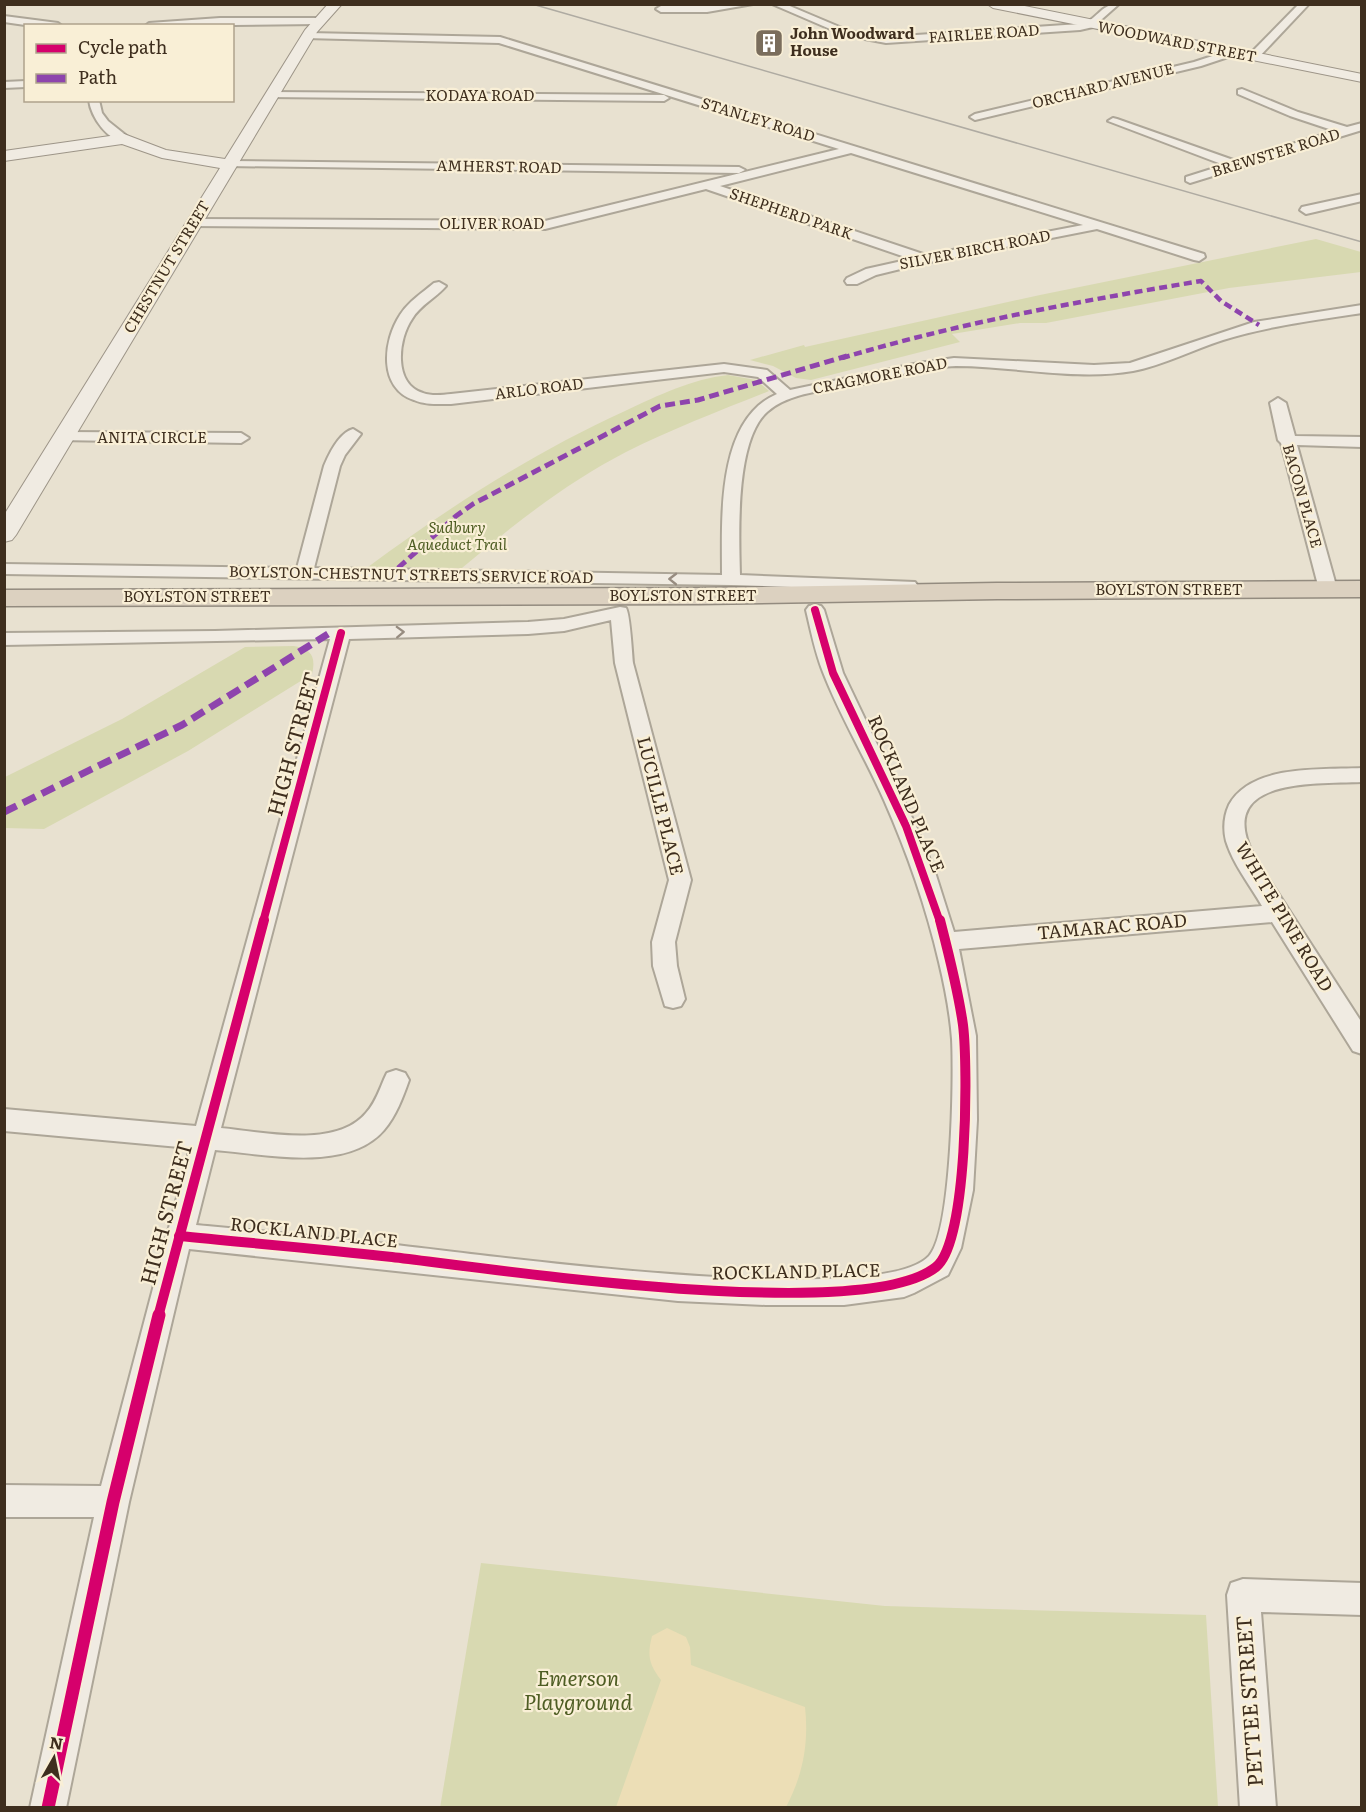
<svg xmlns="http://www.w3.org/2000/svg" width="1366" height="1812" viewBox="0 0 1366 1812" font-family="Literata,serif">
  <style>
    .green { fill: #d8d9b1 }
    .sand { fill: #ecdeb6 }
    .lines { fill: none; stroke-linecap: round; stroke-linejoin: round }
    .street-casing { stroke: #ada698; stroke-width: 4 }
    .secondary-casing { stroke: #9d9588; stroke-width: 2 }
    .highway-casing { stroke: #938b7f; stroke-width: 3 }
    .street { fill: #f0ebe2; fill-rule: evenodd }
    .secondary { fill: #f0ebe2; fill-rule: evenodd }
    .highway { fill: #dcd1c0; fill-rule: evenodd }
    .tram { stroke: #afaba2; stroke-width: 1.5 }
    .quiet-far2 { stroke: #8e44ad; stroke-width: 4.5; stroke-dasharray: 8 4.5; stroke-linecap: butt }
    .quiet-far1 { stroke: #8e44ad; stroke-width: 5; stroke-dasharray: 10 5; stroke-linecap: butt }
    .quiet { stroke: #8e44ad; stroke-width: 7; stroke-dasharray: 14 7; stroke-linecap: butt }
    .cycleway-far2-casing { stroke: #f9efd6; stroke-width: 12 }
    .cycleway-far1-casing { stroke: #f9efd6; stroke-width: 14 }
    .cycleway-casing { stroke: #f9efd6; stroke-width: 16 }
    .cycleway-far2 { stroke: #d6006c; stroke-width: 8 }
    .cycleway-far1 { stroke: #d6006c; stroke-width: 10 }
    .cycleway { stroke: #d6006c; stroke-width: 13 }
    .oneway { stroke: #978c80 }
    .labels { text-anchor: middle; stroke-width: 4.5; stroke-linejoin: round; paint-order: stroke }
    .far-poi-label { font-size: 15px; font-weight: bold; fill: #3e2e1e; stroke: #f9efd6; text-anchor: start }
    .far-street-label { font-size: 15px; fill: #3e2e1e; stroke: #f9efd6 }
    .far-park-label { font-size: 15px; font-style: italic; fill: #4e5d23; stroke: #f9efd6 }
    .street-label { font-size: 18px; fill: #3e2e1e; stroke: #f9efd6 }
    .near-street-label { font-size: 21px; fill: #3e2e1e; stroke: #f9efd6 }
    .near-park-label { font-size: 21px; font-style: italic; fill: #4e5d23; stroke: #f9efd6 }
  </style>
  <rect width="100%" height="100%" fill="#e8e1d0"/>
  <g class="green">
    <path d="M1316,239L1361,252V272L1229,288L1046,323H1020L952,334L960,342L811,380L796,378L773,366L750,360L804,345L805,347L1040,295Z"/>
    <path d="M728,375L756,380L769,391C721,410 672,429 626,452C566,483 513,525 462,568L368,567C449,507 533,453 625,411C659,395 692,379 728,375Z"/>
    <path d="M294,646C312,649 316,657 312,674L188,751L44,829L5,828V777L122,719L245,647Z"/>
    <path d="M481,1563L885,1606L1206,1615L1218,1807L440,1808Z"/>
  </g>
  <path class="sand" d="M667,1628L686,1637L690,1647L691,1665L805,1707C809,1743 803,1775 786,1807H616L661,1680C649,1664 647,1656 652,1636Z"/>
  <g class="lines">
    <g class="street-casing">
      <g id="street">
        <path d="M753,4L707,12H661L656,9L661,6Z"/>
        <path d="M772,4H785L849,31L886,37L1080,24C1098,21 1099,4 1119,4L1093,27L1080,30L886,43L844,35Z"/>
        <path d="M1299,4H1309L1257,59H1249V55Z"/>
        <path d="M4,16L58,23L62,26H32L4,22Z"/>
        <path d="M220,18H319L324,21L319,24L145,26L149,23Z"/>
        <path d="M308,33L500,37L1204,254L1205,257L1199,261L1194,260L1097,229L925,263L876,275L857,284H847L845,281L847,278L866,269L911,259L706,189L545,229L191,226L189,223L191,220L195,219L545,221L839,149L499,43L305,38L303,36ZM851,153L1083,225L926,255L720,186Z"/>
        <path d="M1231,50L1236,53L1234,55L1201,66L975,120L970,117L975,114L1194,62Z"/>
        <path d="M26,81V87L4,88V82Z"/>
        <path d="M1242,89L1298,112L1347,127L1362,123V130L1190,183L1186,181V177L1224,165L1108,121L1113,118L1117,119L1236,161L1335,131L1290,116L1238,94V90Z"/>
        <path d="M272,92L664,95L669,98L664,101L268,97V93Z"/>
        <path d="M89,100H99L102,113L108,121L128,137V141C109,144 91,117 89,100Z"/>
        <path d="M231,161L739,167L745,170L739,173L227,166V162Z"/>
        <path d="M1362,194V201L1306,214L1300,210L1302,207Z"/>
        <path d="M439,282L446,286C436,298 420,305 412,319C398,339 393,384 423,393C431,396 442,395 451,394L724,364L767,370L790,390L919,363L954,358L1094,365L1130,363L1254,322L1362,305V313C1315,320 1268,326 1223,340C1194,349 1162,366 1133,371C1076,381 1013,366 956,366C923,367 889,378 857,385C829,390 789,392 767,412C735,441 739,534 740,575L915,582L918,586L915,590L909,591L731,585L4,574V564L297,568L324,466C329,454 339,433 353,429L361,434L345,455L340,466L314,568L722,575C722,519 716,420 777,394L758,377L724,372L451,404C439,404 425,405 414,400C378,388 383,341 400,315C408,302 422,293 434,283Z"/>
        <path d="M1278,398L1286,403L1295,436L1362,437V447L1297,445L1337,589L1334,593H1322L1319,589L1281,443L1278,440L1270,403Z"/>
        <path d="M63,432L241,433L249,438L241,443L57,440L55,437Z"/>
        <path d="M815,605L821,606L824,610L843,673L916,826L935,872L954,932L1262,906C1250,885 1233,864 1226,841C1223,829 1224,816 1229,805C1251,764 1321,770 1362,768V782C1315,784 1213,777 1254,856L1362,1023V1054L1353,1051L1272,922L959,949L976,1036L977,1120L973,1190L961,1248L948,1275L914,1293L904,1297L844,1305H766L678,1301L189,1249L129,1502L66,1808H30L94,1517H4V1485L101,1486L190,1148L4,1131V1109L196,1126L330,639L4,645V633L215,631L528,622L564,619L620,607L626,608C630,614 632,652 633,663L691,880L675,942L677,966L685,999L681,1006L673,1008L665,1006L653,966L652,942L669,880L615,663L611,620L564,631L528,634L349,639L221,1128C263,1132 336,1149 366,1113C377,1101 380,1087 387,1073L396,1070L405,1073L409,1080C403,1097 396,1116 384,1130C347,1173 265,1154 215,1150L196,1225C259,1231 323,1237 387,1244C472,1253 877,1311 929,1256C952,1231 954,1076 952,1039C950,1013 945,987 939,962C926,906 907,852 884,800C865,757 840,716 823,672C815,652 811,631 806,610L809,606Z"/>
        <path d="M1243,1579L1362,1583V1615L1261,1612L1276,1808H1240L1227,1595L1231,1583Z"/>
      </g>
    </g>
    <g class="secondary-casing">
      <g id="secondary">
        <path d="M328,4H342L317,32L16,535L12,540L4,542V515L220,168L162,158L122,144L4,161V151L124,134L166,150L225,159L305,30Z"/>
        <path d="M987,4H1015L1362,74V82L993,8Z"/>
      </g>
    </g>
    <g class="highway-casing">
      <path id="highway" d="M1362,581V597L997,599L700,604L4,606V590L700,588L997,583Z"/>
    </g>
    <use href="#street" class="street"/>
    <use href="#secondary" class="secondary"/>
    <use href="#highway" class="highway"/>
    <path class="tram" d="M532,4L1362,242"/>
    <path class="quiet-far2" d="M842,358C959,323 1080,301 1201,281L1221,301L1259,325"/>
    <path class="quiet-far1" d="M398,568L456,516L473,504L660,406L698,400L847,356"/>
    <path class="quiet" d="M4,812L182,725L328,634"/>
    <g class="cycleway-far2-casing">
      <g id="cycleway-far2">
        <path d="M815,610L833,673L906,826L940,922"/>
        <path d="M263,922L341,633"/>
      </g>
    </g>
    <g class="cycleway-far1-casing">
      <g id="cycleway-far1">
        <path d="M179,1236C250,1243 321,1249 392,1257C494,1269 863,1325 936,1267C968,1242 968,1066 963,1025C958,989 949,955 940,920"/>
        <path d="M158,1317L264,920"/>
      </g>
    </g>
    <g class="cycleway-casing">
      <path id="cycleway" d="M48,1808L113,1502L159,1315"/>
    </g>
    <use href="#cycleway-far2" class="cycleway-far2"/>
    <use href="#cycleway-far1" class="cycleway-far1"/>
    <use href="#cycleway" class="cycleway"/>
  </g>
  <defs><path id="oneway-chevron" d="M-2-3.5L2.5 0L-2 3.5" fill="none" stroke-width="1.6" stroke-linecap="round" stroke-linejoin="round" transform="scale(1.5)"/></defs>
  <g class="oneway">
    <use href="#oneway-chevron" transform="translate(673 579) rotate(-179)"/>
    <use href="#oneway-chevron" transform="translate(400 632) rotate(-2)"/>
  </g>
  <defs>
    <g id="building-square" transform="scale(1.5)"><rect x="-9" y="-9" width="18" height="18" rx="4" fill="#7a6d5c" stroke="#f9efd6"/><path d="M-4-6H4V6H1V3H-1V6H-4ZM-2.5-4.3h1.7v1.8h-1.7ZM.8-4.3h1.7v1.8H.8ZM-2.5-1h1.7V.8h-1.7ZM.8-1h1.7V.8H.8Z" fill="#fff"/></g>
  </defs>
  <g fill-rule="evenodd">
    <use href="#building-square" x="769" y="43"/>
  </g>
  <g class="labels">
    <g class="far-poi-label">
      <text x="790" y="39">John Woodward<tspan x="790" dy="17">House</tspan></text>
    </g>
    <g class="far-street-label">
      <text transform="translate(984 34) rotate(-4)" y="5">FAIRLEE ROAD</text>
      <text transform="translate(1177 42) rotate(11)" y="5">WOODWARD STREET</text>
      <text transform="translate(1103 86) rotate(-14)" y="5">ORCHARD AVENUE</text>
      <text x="480" y="101">KODAYA ROAD</text>
      <text transform="translate(758 120) rotate(17)" y="5">STANLEY ROAD</text>
      <text transform="translate(1276 153) rotate(-17)" y="5">BREWSTER ROAD</text>
      <text transform="translate(499 167) rotate(1)" y="5">AMHERST ROAD</text>
      <text transform="translate(791 214) rotate(19)" y="5">SHEPHERD PARK</text>
      <text x="492" y="229">OLIVER ROAD</text>
      <text transform="translate(975 250) rotate(-11)" y="5">SILVER BIRCH ROAD</text>
      <text transform="translate(167 267) rotate(-59)" y="5">CHESTNUT STREET</text>
      <text transform="translate(880 376) rotate(-11)" y="5">CRAGMORE ROAD</text>
      <text transform="translate(539 389) rotate(-7)" y="5">ARLO ROAD</text>
      <text x="152" y="443">ANITA CIRCLE</text>
      <text transform="translate(1302 496) rotate(74)" y="5">BACON PLACE</text>
      <text transform="translate(411 575) rotate(1)" y="5">BOYLSTON-CHESTNUT STREETS SERVICE ROAD</text>
      <text x="1169" y="595">BOYLSTON STREET</text>
      <text x="683" y="601">BOYLSTON STREET</text>
      <text x="197" y="602">BOYLSTON STREET</text>
    </g>
    <g class="far-park-label">
      <text x="457" y="533">Sudbury<tspan x="457" dy="17">Aqueduct Trail</tspan></text>
    </g>
    <g class="street-label">
      <text transform="translate(906 794) rotate(67)" y="6">ROCKLAND PLACE</text>
      <text transform="translate(660 806) rotate(76)" y="6">LUCILLE PLACE</text>
      <text transform="translate(1284 917) rotate(59)" y="6">WHITE PINE ROAD</text>
      <text transform="translate(1112 927) rotate(-5)" y="6">TAMARAC ROAD</text>
      <text transform="translate(314 1233) rotate(6)" y="6">ROCKLAND PLACE</text>
      <text transform="translate(796 1272) rotate(-1)" y="6">ROCKLAND PLACE</text>
    </g>
    <g class="near-street-label">
      <text transform="translate(294 744) rotate(-75)" y="7">HIGH STREET</text>
      <text transform="translate(167 1213) rotate(-75)" y="7">HIGH STREET</text>
      <text transform="translate(1250 1701) rotate(-94)" y="7">PETTEE STREET</text>
    </g>
    <g class="near-park-label">
      <text x="578" y="1686">Emerson<tspan x="578" dy="24">Playground</tspan></text>
    </g>
  </g>
  <rect width="1366" height="1812" fill="none" stroke="#3e2e1e" stroke-width="12"/>
  <rect x="24" y="24" width="210" height="78" fill="#f9efd6" stroke="#aea28c" stroke-width="1.5"/>
  <rect x="36" y="44" width="30" height="9" fill="#d6006c" stroke="#aea28c" stroke-width="1.5"/>
  <text x="78" y="54" font-size="18" fill="#3e2e1e">Cycle path</text>
  <rect x="36" y="74" width="30" height="9" fill="#8e44ad" stroke="#aea28c" stroke-width="1.5"/>
  <text x="78" y="84" font-size="18" fill="#3e2e1e">Path</text>
  <g transform="translate(54 1758) rotate(9)" stroke="#f9efd6" stroke-width="4.5" paint-order="stroke">
  <path d="M0-4.5L10 22L0 15L-10 22Z" fill="#3e2e1e"/>
  <text y="-9" font-size="16" font-weight="bold" text-anchor="middle" fill="#3e2e1e">N</text>
  </g>
</svg>
